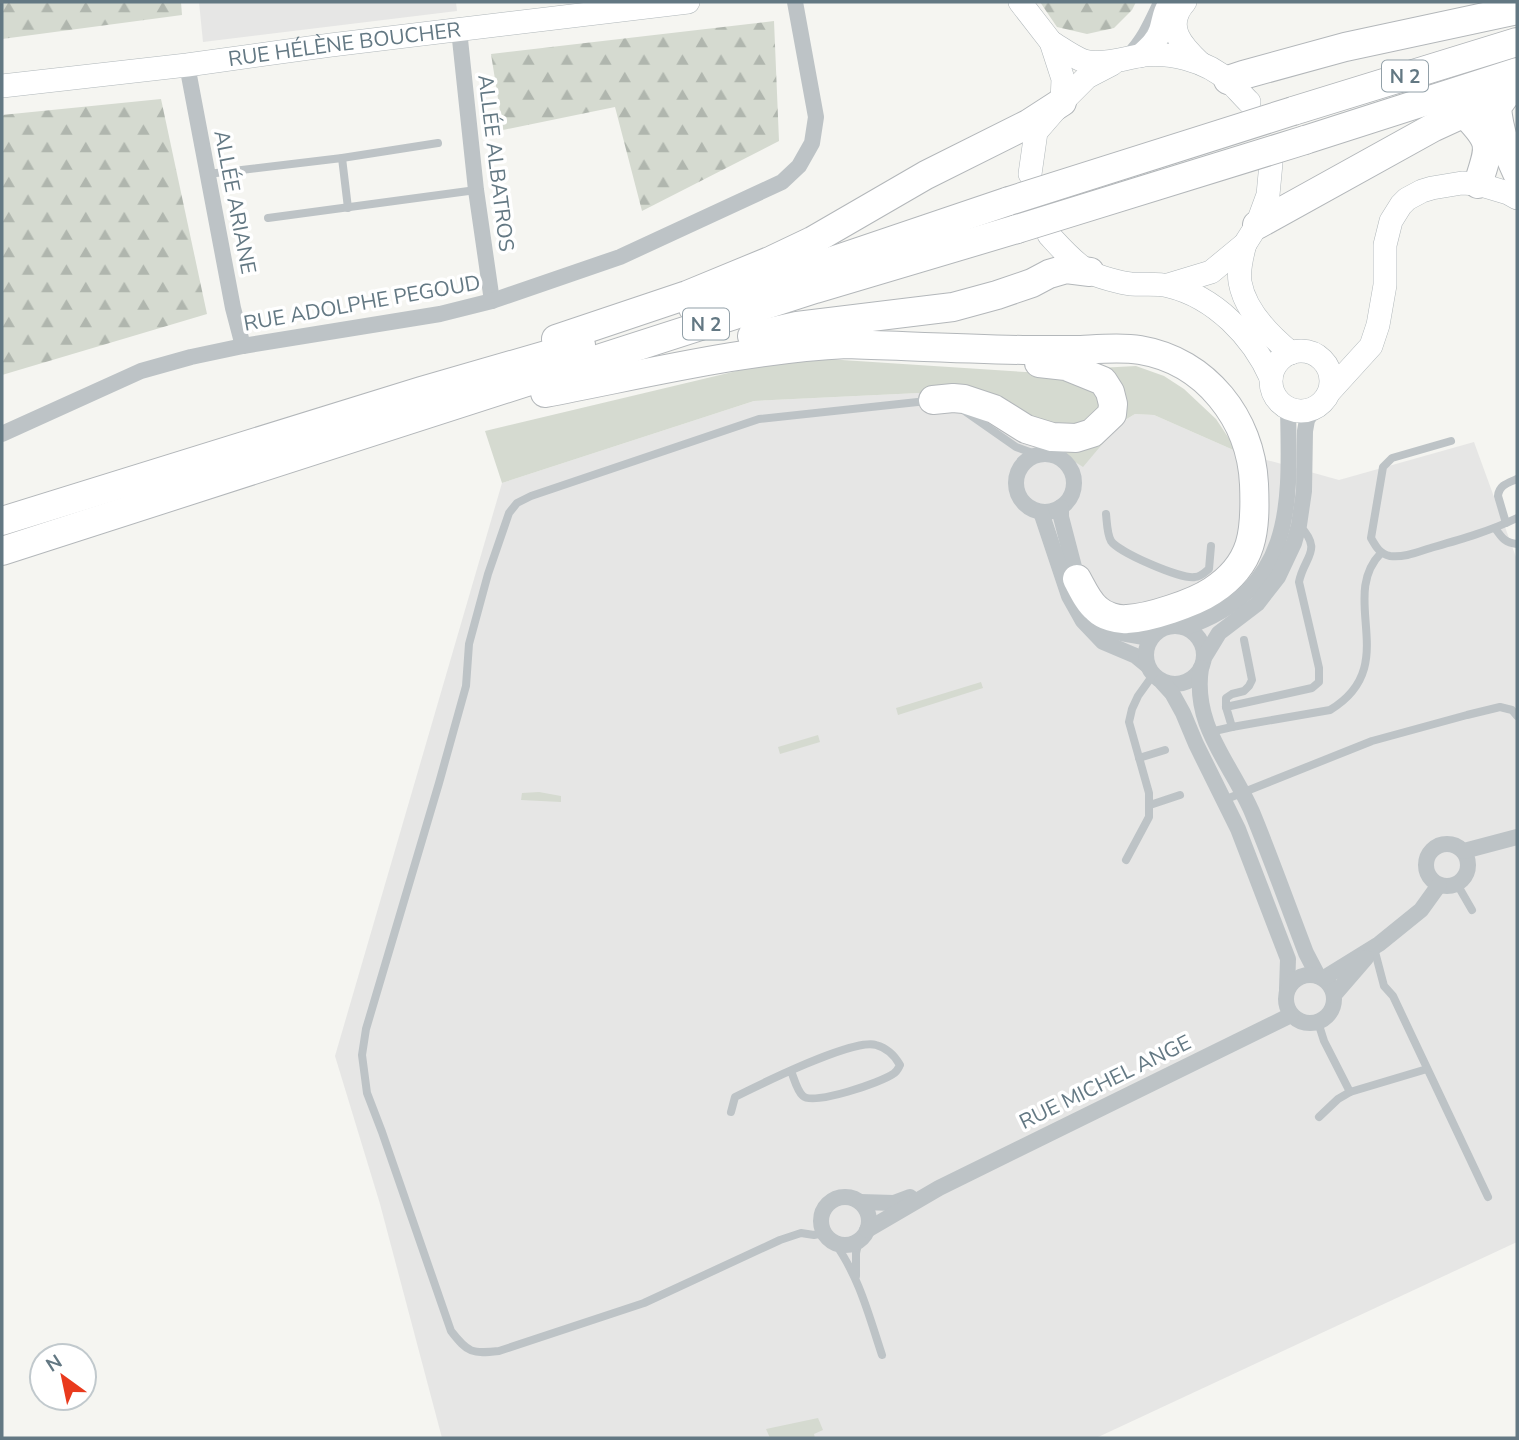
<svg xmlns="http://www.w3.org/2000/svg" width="1519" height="1440" viewBox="0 0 1519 1440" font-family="'Nunito Sans',sans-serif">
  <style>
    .built { fill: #e6e6e5 }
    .green { fill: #d5dad0 }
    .forest { fill: url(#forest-firs) }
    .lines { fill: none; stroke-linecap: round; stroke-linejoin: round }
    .secondary-casing { stroke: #b0b7ba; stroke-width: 24 }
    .highway-casing { stroke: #b3b7ba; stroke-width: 30 }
    .lane { stroke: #bdc3c6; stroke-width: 8 }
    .street { stroke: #bdc3c6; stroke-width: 16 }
    .secondary { stroke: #fff; stroke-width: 23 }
    .highway { stroke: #fff; stroke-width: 28 }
    .highway-bridge-casing { stroke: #b3b7ba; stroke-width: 30; stroke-linecap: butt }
    .highway-bridge { stroke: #fff; stroke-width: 28 }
    .labels { text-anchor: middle; stroke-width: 7; stroke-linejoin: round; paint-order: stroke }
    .shield { fill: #fff; stroke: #92a0a8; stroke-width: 2 }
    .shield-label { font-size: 19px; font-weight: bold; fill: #637883 }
    .street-label { font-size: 21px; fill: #637883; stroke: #fff }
  </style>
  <defs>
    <pattern id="forest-firs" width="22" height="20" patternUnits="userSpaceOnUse" patternTransform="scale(1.75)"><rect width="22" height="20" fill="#d5dad0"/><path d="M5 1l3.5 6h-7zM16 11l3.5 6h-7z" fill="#b0b6ae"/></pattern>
  </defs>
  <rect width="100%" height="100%" fill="#f5f5f1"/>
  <g class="built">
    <path d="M199,2H456L457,11L203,42Z"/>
    <path d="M961,391L1120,423L1135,414L1154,415L1238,452L1339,480L1474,442L1517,560V1242L1096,1438H442L380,1204L335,1056L502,483L754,401Z"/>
  </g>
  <g class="green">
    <path d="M796,357L1025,372L1136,366L1164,376L1184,389L1216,419L1238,452L1154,415L1135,414L1120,423L1083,467L1058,451L1035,447L961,391L754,401L502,483L485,431Z"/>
    <path d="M981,682L983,688L898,715L896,708Z"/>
    <path d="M818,735L820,742L780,754L778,747Z"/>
    <path d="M539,792L561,796V802L521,800L522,793Z"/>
    <path d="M818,1418L823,1430L814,1434L815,1438H770L766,1429Z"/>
  </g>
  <g class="forest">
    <path d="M2,2H181L182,15L2,39Z"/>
    <path d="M1040,2H1136L1132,10L1114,28L1087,34L1057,27Z"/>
    <path d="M774,21L779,141L642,211L615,107L503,130L491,54Z"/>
    <path d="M161,99L207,314L2,375V115Z"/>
  </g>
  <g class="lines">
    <g class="secondary-casing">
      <g id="secondary">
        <path d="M1020,2L1051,42L1063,79L1062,102"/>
        <path d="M1185,2C1163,26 1182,46 1200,63"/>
        <path d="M1051,42C1061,48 1073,57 1084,61C1099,66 1123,59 1138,56C1169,51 1206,60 1230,82C1236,88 1242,95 1249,102"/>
        <path d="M1140,56C1149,48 1158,40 1161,29C1164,19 1164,11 1171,3"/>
        <path id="s1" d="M2,86L187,65L331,45L688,2"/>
        <path d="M1030,174L1036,132L1062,102L1087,77L1112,64"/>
        <path d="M1049,235C1061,248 1074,263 1089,272C1099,277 1121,283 1131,284C1144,285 1157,283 1169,286C1215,297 1253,337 1271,378"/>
        <path d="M1245,244C1242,256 1238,269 1240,282C1245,311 1269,335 1291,353"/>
        <path d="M1168,285L1211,272L1245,244L1257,225L1268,195L1271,163"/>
        <circle cx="1301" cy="381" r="30"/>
        <path d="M1331,390L1371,346L1378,325L1385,285V245L1391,221L1401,205L1407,199L1422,191L1432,188L1462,183L1478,184L1508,193L1517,198"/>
      </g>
    </g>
    <g class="highway-casing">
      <g id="highway">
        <path d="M1228,80L1243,75L1345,47L1517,10"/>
        <path d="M1507,93L1497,107C1499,132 1507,151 1517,173"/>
        <path d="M1293,111L1517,42"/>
        <path d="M1464,113C1494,144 1490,145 1478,184"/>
        <path d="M1305,140L1517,72"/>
        <path d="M1257,225L1434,127L1517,89"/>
        <path d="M693,308L1009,201"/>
        <path d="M752,336L797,326L953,307L997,295L1032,283L1049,274L1066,269L1090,272"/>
        <path d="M556,339L687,295L772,260L812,241L926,175L1028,124L1062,102"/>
        <path d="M545,393C645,374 745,349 847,344C906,346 964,349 1023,350C1042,350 1062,350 1081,350C1100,349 1121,347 1140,350C1206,361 1251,419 1254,484C1256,531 1254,564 1212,591C1194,603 1149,618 1127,619C1118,620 1104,616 1097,609C1088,602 1082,588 1077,579"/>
        <path d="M933,400L953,398L964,399L994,409L1026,429L1052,437L1076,438L1092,433L1112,414L1113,404L1110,392L1103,381L1066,366L1039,363"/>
        <path d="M2,521L421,391L581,345"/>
        <path d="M2,551L815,289L1017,229"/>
      </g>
    </g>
    <g class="lane">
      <path d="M1126,53C1141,38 1148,21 1157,2"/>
      <path d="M342,158L348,208"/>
      <path d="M208,174L342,158L438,143"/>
      <path d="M268,218L476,190"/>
      <path d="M966,412L1016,447L1038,455"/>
      <path d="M1451,441L1392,458L1383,467L1371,538C1376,547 1380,554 1390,556C1405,558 1420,551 1434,547C1462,539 1490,531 1517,518"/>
      <path d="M1106,514C1107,523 1107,534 1111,541C1118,552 1182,580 1195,577C1201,577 1205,572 1209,569L1211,546"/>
      <path d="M1506,523L1498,496C1499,485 1508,483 1517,479"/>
      <path d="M1495,528C1502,538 1505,543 1517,544"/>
      <path d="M1226,707V698L1232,694L1244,691L1249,686L1252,680L1244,640"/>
      <path d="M1232,727L1330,710C1403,666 1337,598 1381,553"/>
      <path d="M1210,732L1232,727L1226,707L1312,688L1319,682V668L1299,582C1304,556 1324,551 1299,525"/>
      <path d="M1139,758L1165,750"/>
      <path d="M1224,800L1372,741L1467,715L1500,707L1512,710L1517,716"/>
      <path d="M1150,805L1180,795"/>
      <path d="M1126,860L1149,817V793L1129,722L1132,709L1138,696L1153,675"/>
      <path d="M1457,884L1472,910"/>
      <path d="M1374,948L1384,986L1393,996L1488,1197"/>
      <path d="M1318,1022L1324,1041L1350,1092L1338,1099L1319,1117"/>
      <path d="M1350,1092L1427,1069"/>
      <path d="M731,1112L735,1097C759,1085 854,1038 876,1045C887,1048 895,1056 900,1065C898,1069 897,1072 893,1074C882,1082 813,1106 803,1096C797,1091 794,1078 791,1071"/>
      <path d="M824,1233L814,1235L801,1233L780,1240L644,1303L499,1351C472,1354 468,1353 451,1331L382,1132L367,1093L362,1055L366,1029L439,783L466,686L469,644L488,574L509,513L517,503L531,496L759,419L927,401"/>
      <path d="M834,1242C859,1276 869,1316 882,1355"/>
      <path d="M856,1276V1253L859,1240"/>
    </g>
    <g class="street">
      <path d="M459,30L476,190L492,301"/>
      <path d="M187,65L233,308L243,346"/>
      <path d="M2,434L141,371L191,357L243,346L440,314L492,301L620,257L782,182L799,166L812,143L816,117L795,2"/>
      <circle cx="1045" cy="483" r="29"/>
      <path d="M1061,507V517L1079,586"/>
      <path d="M1041,512L1069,596L1083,621L1103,642L1136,656L1147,665"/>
      <path d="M1101,623C1115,635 1133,635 1151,638"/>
      <circle cx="1175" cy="655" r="29"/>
      <path d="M1186,627C1295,589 1290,505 1288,409"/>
      <path d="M1205,656L1219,633L1257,604L1278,577L1294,543L1299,525L1304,491L1305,431L1307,420L1314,409"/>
      <path d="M1201,668C1192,726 1231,763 1252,812C1271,858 1288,906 1306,953L1318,976"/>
      <path d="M1162,682L1172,693L1183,713L1196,744L1238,829L1288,959L1287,989"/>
      <circle cx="1447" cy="865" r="21"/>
      <path d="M1464,851L1517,837"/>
      <circle cx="1310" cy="999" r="24"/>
      <path d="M1324,978L1379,944L1421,910L1439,885"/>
      <path d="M1334,995L1366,958"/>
      <circle cx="845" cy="1221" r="24"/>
      <path d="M860,1202L894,1203L910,1197"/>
      <path d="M867,1230L939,1188L1291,1015"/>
    </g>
    <use href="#secondary" class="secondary"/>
    <use href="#highway" class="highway"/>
    <g class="highway-bridge-casing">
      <g id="highway-bridge">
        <path d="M1009,201L1293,111"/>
        <path d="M1017,229L1305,140"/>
      </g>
    </g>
    <use href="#highway-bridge" class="highway-bridge"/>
  </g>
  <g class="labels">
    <g class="shield">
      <rect x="1382" y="60.5" width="46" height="31" rx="5"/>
      <rect x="683" y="308.5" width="46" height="31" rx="5"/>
    </g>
    <g class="shield-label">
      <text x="1405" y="83">N 2</text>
      <text x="706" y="331">N 2</text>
    </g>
    <g class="street-label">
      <text dy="7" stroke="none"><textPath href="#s1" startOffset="345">RUE HÉLÈNE BOUCHER</textPath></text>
      <text transform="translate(496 163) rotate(83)" y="7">ALLÉE ALBATROS</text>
      <text transform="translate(235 202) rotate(79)" y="7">ALLÉE ARIANE</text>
      <text transform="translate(362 303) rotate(-10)" y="7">RUE ADOLPHE PEGOUD</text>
      <text transform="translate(1105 1082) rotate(-26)" y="7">RUE MICHEL ANGE</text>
    </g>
  </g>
  <rect width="1519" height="1440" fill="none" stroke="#637883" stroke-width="7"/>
  <g transform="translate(63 1377) rotate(327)"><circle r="33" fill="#ffffff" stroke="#c1c9cd" stroke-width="2"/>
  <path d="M0-5L12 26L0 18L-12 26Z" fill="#e93a1d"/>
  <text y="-10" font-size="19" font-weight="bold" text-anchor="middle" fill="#637883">N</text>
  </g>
</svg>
